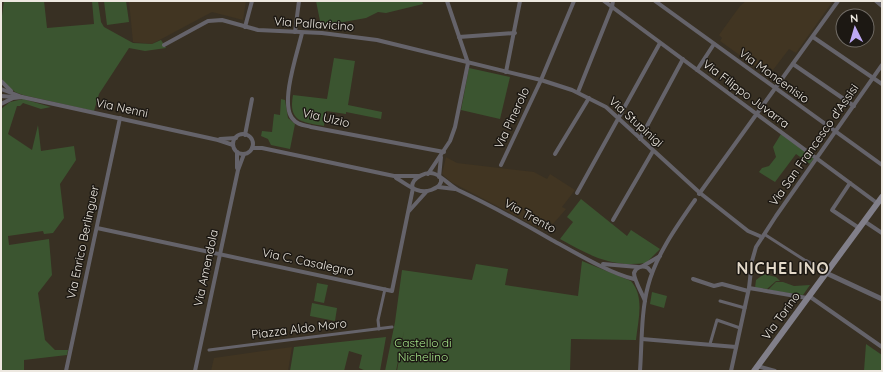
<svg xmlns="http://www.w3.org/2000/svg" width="883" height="372" viewBox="0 0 883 372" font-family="Quicksand,sans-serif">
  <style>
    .built { fill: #413522 }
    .green { fill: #3b5530 }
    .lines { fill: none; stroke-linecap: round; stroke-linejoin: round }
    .pedestrian { stroke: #65636a; stroke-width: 3 }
    .minor { stroke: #65636a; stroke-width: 4 }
    .tertiary { stroke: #65636a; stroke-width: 5 }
    .secondary { stroke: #817f8a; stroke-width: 6 }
    .labels { text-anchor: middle; stroke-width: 3; stroke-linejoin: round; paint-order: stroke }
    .street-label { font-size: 12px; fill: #ede8e0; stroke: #1c1813 }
    .park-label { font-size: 12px; fill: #a4e489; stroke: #1c1813 }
    .district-label { font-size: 16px; font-weight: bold; letter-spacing: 1px; fill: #e3d9c9; stroke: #1c1813 }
  </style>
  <rect width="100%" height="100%" fill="#383023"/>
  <g class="built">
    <path d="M129,1H246L243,20L212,12L152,44L133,42Z"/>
    <path d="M746,1H833L796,53L789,49L773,70L767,65L762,71L720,41L722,38L719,35L740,6Z"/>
    <path d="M446,157L457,163L534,172L547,179L550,174L575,190L562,207L566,209L553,224L550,222L543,230L451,182L442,174Z"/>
    <path d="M292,347L288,371H211L214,358Z"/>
  </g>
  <g class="green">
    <path d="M4,1H44L47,28L94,24L92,1H98L101,22L104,27L133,43L152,44L161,40L166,48L145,51L129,48L99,94L94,111L23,95L15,92L4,82L1,77V23Z"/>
    <path d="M104,1H126L129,22L107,25Z"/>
    <path d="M316,1H422L423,4L386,13L378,12L366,18L321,26Z"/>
    <path d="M334,58L355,61L348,105L382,112L381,119L346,112V114L326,111L324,126C302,122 288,122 293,95L327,99Z"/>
    <path d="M469,68L510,77L500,119L461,110Z"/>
    <path d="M23,99L51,107L41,109L23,103L20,106H17L8,134L32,150L38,125L41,151L74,146L76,160L60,184L64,218L53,233L44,234L43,231L8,236L9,245L49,239L52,275L38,293L45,340L55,350H68L67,355L24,360V371H1V109L10,102Z"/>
    <path d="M281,99L285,100L288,118L295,124L290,149L271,145L268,139L261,136L262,131L272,132L274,114L280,115Z"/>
    <path d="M781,134L814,158L810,164L796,154L775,182L759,172L762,168L769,166L776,157L773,147Z"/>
    <path d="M581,199L627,236L631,230L660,249L646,263C611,268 589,255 560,239L573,222L567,217Z"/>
    <path d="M582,261L631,281C645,297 638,320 636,340L571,339L570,371H397L404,331L396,371H385L395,322L402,270L472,280L476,264L508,269L505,285L578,296Z"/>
    <path d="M764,274L776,277L780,281H776L767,289L755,288L756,280Z"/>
    <path d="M776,282H783L794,286L810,285L803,295L768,290Z"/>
    <path d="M317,283L328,285L324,303L314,301Z"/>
    <path d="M652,292L667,296L664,308L650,304Z"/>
    <path d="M312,303L337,308L335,321L310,316Z"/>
    <path d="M386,337L380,371H366L359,368L362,355L349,351L344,371H290L294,347Z"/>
    <path d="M866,344L882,355V371H864Z"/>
  </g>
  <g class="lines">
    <g class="pedestrian">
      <path d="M764,234L806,261"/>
      <path d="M720,301L745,308"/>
      <path d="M379,329L378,320L385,289"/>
      <path d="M710,344L717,320L740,328"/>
      <path d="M209,350L392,327"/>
    </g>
    <g class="minor">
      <path d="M447,1L468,63"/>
      <path d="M604,1L877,203"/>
      <path d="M655,1L882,165"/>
      <path d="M876,1L882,6"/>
      <path d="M245,27L252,1"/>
      <path d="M295,32L299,1"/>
      <path d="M302,33C298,51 280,102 292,118C297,125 304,125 311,127L444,152"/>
      <path d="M459,37L515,33"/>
      <path d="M813,37L882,84"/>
      <path d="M164,45L208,21L222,20L258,30L322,33L377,40L541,80L572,90L606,107L700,193L748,231L762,237"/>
      <path d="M793,64L854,106"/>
      <path d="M697,70L714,44"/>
      <path d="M506,72L520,1"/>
      <path d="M1,81L11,91"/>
      <path d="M1,89L22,97L218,140L233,145"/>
      <path d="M578,92L612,7L613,1"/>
      <path d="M1,96L14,97"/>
      <path d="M1,104L13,98L22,97"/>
      <circle cx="243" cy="144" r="10"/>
      <path d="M245,135L252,99"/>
      <path d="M220,139L236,138"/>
      <path d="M640,139L683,59"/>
      <path d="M252,148H262L394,176H419"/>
      <path d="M237,152V168"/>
      <path d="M555,154L589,98"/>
      <path d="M501,165L541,80L574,1"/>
      <path d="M428,174L450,141L455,127L468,63"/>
      <path d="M439,177L441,157"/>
      <path d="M396,178C407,184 418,195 431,190C436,188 439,187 441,182V179"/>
      <path d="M850,183L832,210L859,228"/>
      <path d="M412,187C412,177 427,171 435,174C443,177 450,186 458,190C490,205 521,222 552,240C574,252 611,274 634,279"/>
      <path d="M438,187L455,189"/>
      <path d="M577,193L660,43"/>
      <path d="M699,194L838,1"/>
      <path d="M409,211L427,191"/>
      <path d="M613,220L653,151"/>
      <path d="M864,221L882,233"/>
      <path d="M97,228L392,291L413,188"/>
      <path d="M806,261L826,273"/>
      <path d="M603,264L638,267"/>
      <path d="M643,266L660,256"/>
      <path d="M693,279L714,286L722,284L748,291"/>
      <path d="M749,288L807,298"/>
      <path d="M809,296L882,347"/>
      <path d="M645,301C642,293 634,280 634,273C636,267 642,265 648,268L652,273"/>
      <path d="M642,339L736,347"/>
      <path d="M757,366L775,371"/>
      <path d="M66,371L120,118"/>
      <path d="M195,371L238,170L244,154"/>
      <path d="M640,371C642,343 641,312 648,286C656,255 677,226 695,200"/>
      <path d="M731,371L749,288L752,261L756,247L776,216L882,65"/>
    </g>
    <path class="tertiary" d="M826,273L882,299"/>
    <path class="secondary" d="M754,371L882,197"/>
  </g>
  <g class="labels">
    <g class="street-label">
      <text transform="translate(314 24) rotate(4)" y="4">Via Pallavicino</text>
      <text transform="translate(774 76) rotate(36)" y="4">Via Moncenisio</text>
      <text transform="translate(746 94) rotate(37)" y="4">Via Filippo Juvarra</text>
      <text transform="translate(122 108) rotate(12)" y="4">Via Nenni</text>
      <text transform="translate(326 118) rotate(13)" y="4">Via Ulzio</text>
      <text transform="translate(512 118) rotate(-65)" y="4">Via Pinerolo</text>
      <text transform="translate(636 122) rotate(42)" y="4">Via Stupinigi</text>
      <text transform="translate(814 145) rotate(-55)" y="4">Via San Francesco d'Assisi</text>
      <text transform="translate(530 216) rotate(29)" y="4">Via Trento</text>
      <text transform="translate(83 242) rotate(-78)" y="4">Via Enrico Berlinguer</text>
      <text transform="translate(308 262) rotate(12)" y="4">Via C. Casalegno</text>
      <text transform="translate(206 268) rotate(-78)" y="4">Via Amendola</text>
      <text transform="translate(781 316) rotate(-54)" y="4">Via Torino</text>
      <text transform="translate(299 329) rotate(-7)" y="4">Piazza Aldo Moro</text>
    </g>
    <g class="park-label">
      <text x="423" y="347">Castello di<tspan x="423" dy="14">Nichelino</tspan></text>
    </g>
    <g class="district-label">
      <text x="783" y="274">NICHELINO</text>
    </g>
  </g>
  <rect width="883" height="372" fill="none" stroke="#ede8e0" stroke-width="4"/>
  <g transform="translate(855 28) rotate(355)"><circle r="19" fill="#1c1813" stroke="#706b65"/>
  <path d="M0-3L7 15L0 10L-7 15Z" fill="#bea9f5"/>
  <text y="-6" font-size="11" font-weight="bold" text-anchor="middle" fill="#ede8e0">N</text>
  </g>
</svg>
